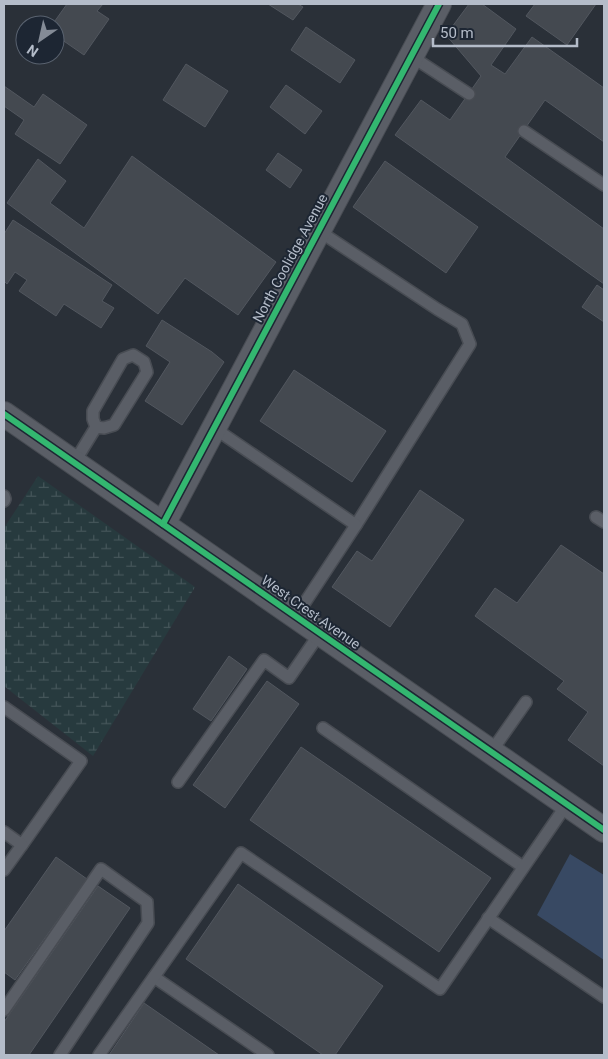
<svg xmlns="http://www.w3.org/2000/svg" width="608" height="1059" viewBox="0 0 608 1059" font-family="Roboto,sans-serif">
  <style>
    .wetland { fill: url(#wetland-marsh) }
    .water { fill: #384963 }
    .building { fill: #444950; stroke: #52575f }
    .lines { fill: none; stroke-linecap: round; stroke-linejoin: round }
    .lane-casing { stroke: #484c53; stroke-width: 14 }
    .street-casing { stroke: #484c53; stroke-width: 26 }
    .lane { stroke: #5a5e66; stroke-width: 11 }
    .street { stroke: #5a5e66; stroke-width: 24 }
    .cycleway-casing { stroke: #1d2633; stroke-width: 9 }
    .cycleway { stroke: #33b770; stroke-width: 6 }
    .labels { text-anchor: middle; stroke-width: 4; stroke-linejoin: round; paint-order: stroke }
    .street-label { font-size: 14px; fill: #b4bcc9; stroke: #1d2633 }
  </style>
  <defs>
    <pattern id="wetland-marsh" width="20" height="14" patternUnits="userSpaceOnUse" patternTransform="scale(1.25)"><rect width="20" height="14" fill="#273a3e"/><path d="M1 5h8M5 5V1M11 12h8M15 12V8" fill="none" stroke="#445559"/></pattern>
  </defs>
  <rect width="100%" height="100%" fill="#2a3038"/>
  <path class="wetland" d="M38,476L195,587L93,756L4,686V528Z"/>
  <path class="water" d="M570,854L604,875V960L537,915Z"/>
  <g class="building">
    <path d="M67,4H103L97,11L109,19L84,55L55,35V25H52Z"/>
    <path d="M268,4H298L303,7L293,20Z"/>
    <path d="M469,4H482L516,29L491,65L505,74L532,37L604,88V142L545,100L505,157L604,229V284L395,135L421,100L450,120L481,76L446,35Z"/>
    <path d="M535,4H596L567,45L526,16Z"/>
    <path d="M306,27L355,60L340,83L291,50Z"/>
    <path d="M186,64L228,91L205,127L163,100Z"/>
    <path d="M286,85L322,111L305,134L270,107Z"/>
    <path d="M4,86L34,107L43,94L87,125L60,164L15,134L24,120L4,106Z"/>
    <path d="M278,153L302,170L290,188L266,170Z"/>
    <path d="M132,156L276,262L238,315L185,278L158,314L7,203L38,159L66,181L50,203L84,228Z"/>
    <path d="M385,161L478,227L446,273L353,207Z"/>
    <path d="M13,220L112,285L102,301L114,308L101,328L64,304L56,316L19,291L27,280L15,272L7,284L4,281V234Z"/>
    <path d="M597,285L604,290V322L582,307Z"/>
    <path d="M162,320L212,352L224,362L182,425L145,401L170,362L146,346Z"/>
    <path d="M294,370L386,431L352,482L260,421Z"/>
    <path d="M420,490L464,520L390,627L332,587L357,551L372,561Z"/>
    <path d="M561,545L604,574V766L568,740L588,712L557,689L564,681L475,616L495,588L517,603Z"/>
    <path d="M229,656L247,669L211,721L193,709Z"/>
    <path d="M267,681L299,704L225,808L193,785Z"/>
    <path d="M301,747L491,878L439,952L250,820Z"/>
    <path d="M56,857L87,879L15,980L4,972V931Z"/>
    <path d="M238,884L383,986L335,1055H323L186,959Z"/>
    <path d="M98,886L130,908L29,1055H4V1022Z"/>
    <path d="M144,1003L219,1055H109Z"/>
  </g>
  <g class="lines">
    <g class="lane-casing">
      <g id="lane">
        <path d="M411,56L469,94"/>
        <path d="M524,131L604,185"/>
        <path d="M319,231L437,309L462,324L470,344L356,525"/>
        <path d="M214,428L356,525L296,616"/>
        <path d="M74,463L96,427L104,428L114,425L147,372L144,362L133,355L123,359L93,411V419L96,427"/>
        <path d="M4,496L5,499L4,501"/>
        <path d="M596,517L604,522"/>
        <path d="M4,707L81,761L22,845"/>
        <path d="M323,728L523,867"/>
        <path d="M491,752L526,702"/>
        <path d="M178,782L264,660L289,678L320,633"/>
        <path d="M4,832L22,845L4,870"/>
        <path d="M488,918L604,997"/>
        <path d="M154,977L268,1055"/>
        <path d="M4,1010L101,869L147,902L148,923L60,1055"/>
        <path d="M99,1055L241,853L440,989L567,804"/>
      </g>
    </g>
    <g class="street-casing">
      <g id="street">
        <path d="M4,414L604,830"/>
        <path d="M163,524L439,4"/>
      </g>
    </g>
    <use href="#lane" class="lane"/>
    <use href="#street" class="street"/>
    <g class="cycleway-casing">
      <g id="cycleway">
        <path d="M4,414L604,830"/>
        <path d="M163,524L439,4"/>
      </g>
    </g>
    <use href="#cycleway" class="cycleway"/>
  </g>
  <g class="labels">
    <g class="street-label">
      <text transform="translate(290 258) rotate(-62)" y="5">North Coolidge Avenue</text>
      <text transform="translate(311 612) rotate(35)" y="5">West Crest Avenue</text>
    </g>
  </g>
  <rect width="608" height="1059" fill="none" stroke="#b4bcc9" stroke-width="10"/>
  <g transform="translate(40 40) rotate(214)"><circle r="24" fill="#1d2633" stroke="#59626f"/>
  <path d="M0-4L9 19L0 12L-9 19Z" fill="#848b96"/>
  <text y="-8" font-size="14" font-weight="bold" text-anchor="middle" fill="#b4bcc9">N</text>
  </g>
  <path d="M433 38v8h144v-8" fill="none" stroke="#b4bcc9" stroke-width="2.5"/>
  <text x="440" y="38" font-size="15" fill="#b4bcc9" stroke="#1d2633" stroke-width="4" paint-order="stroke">50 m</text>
</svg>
